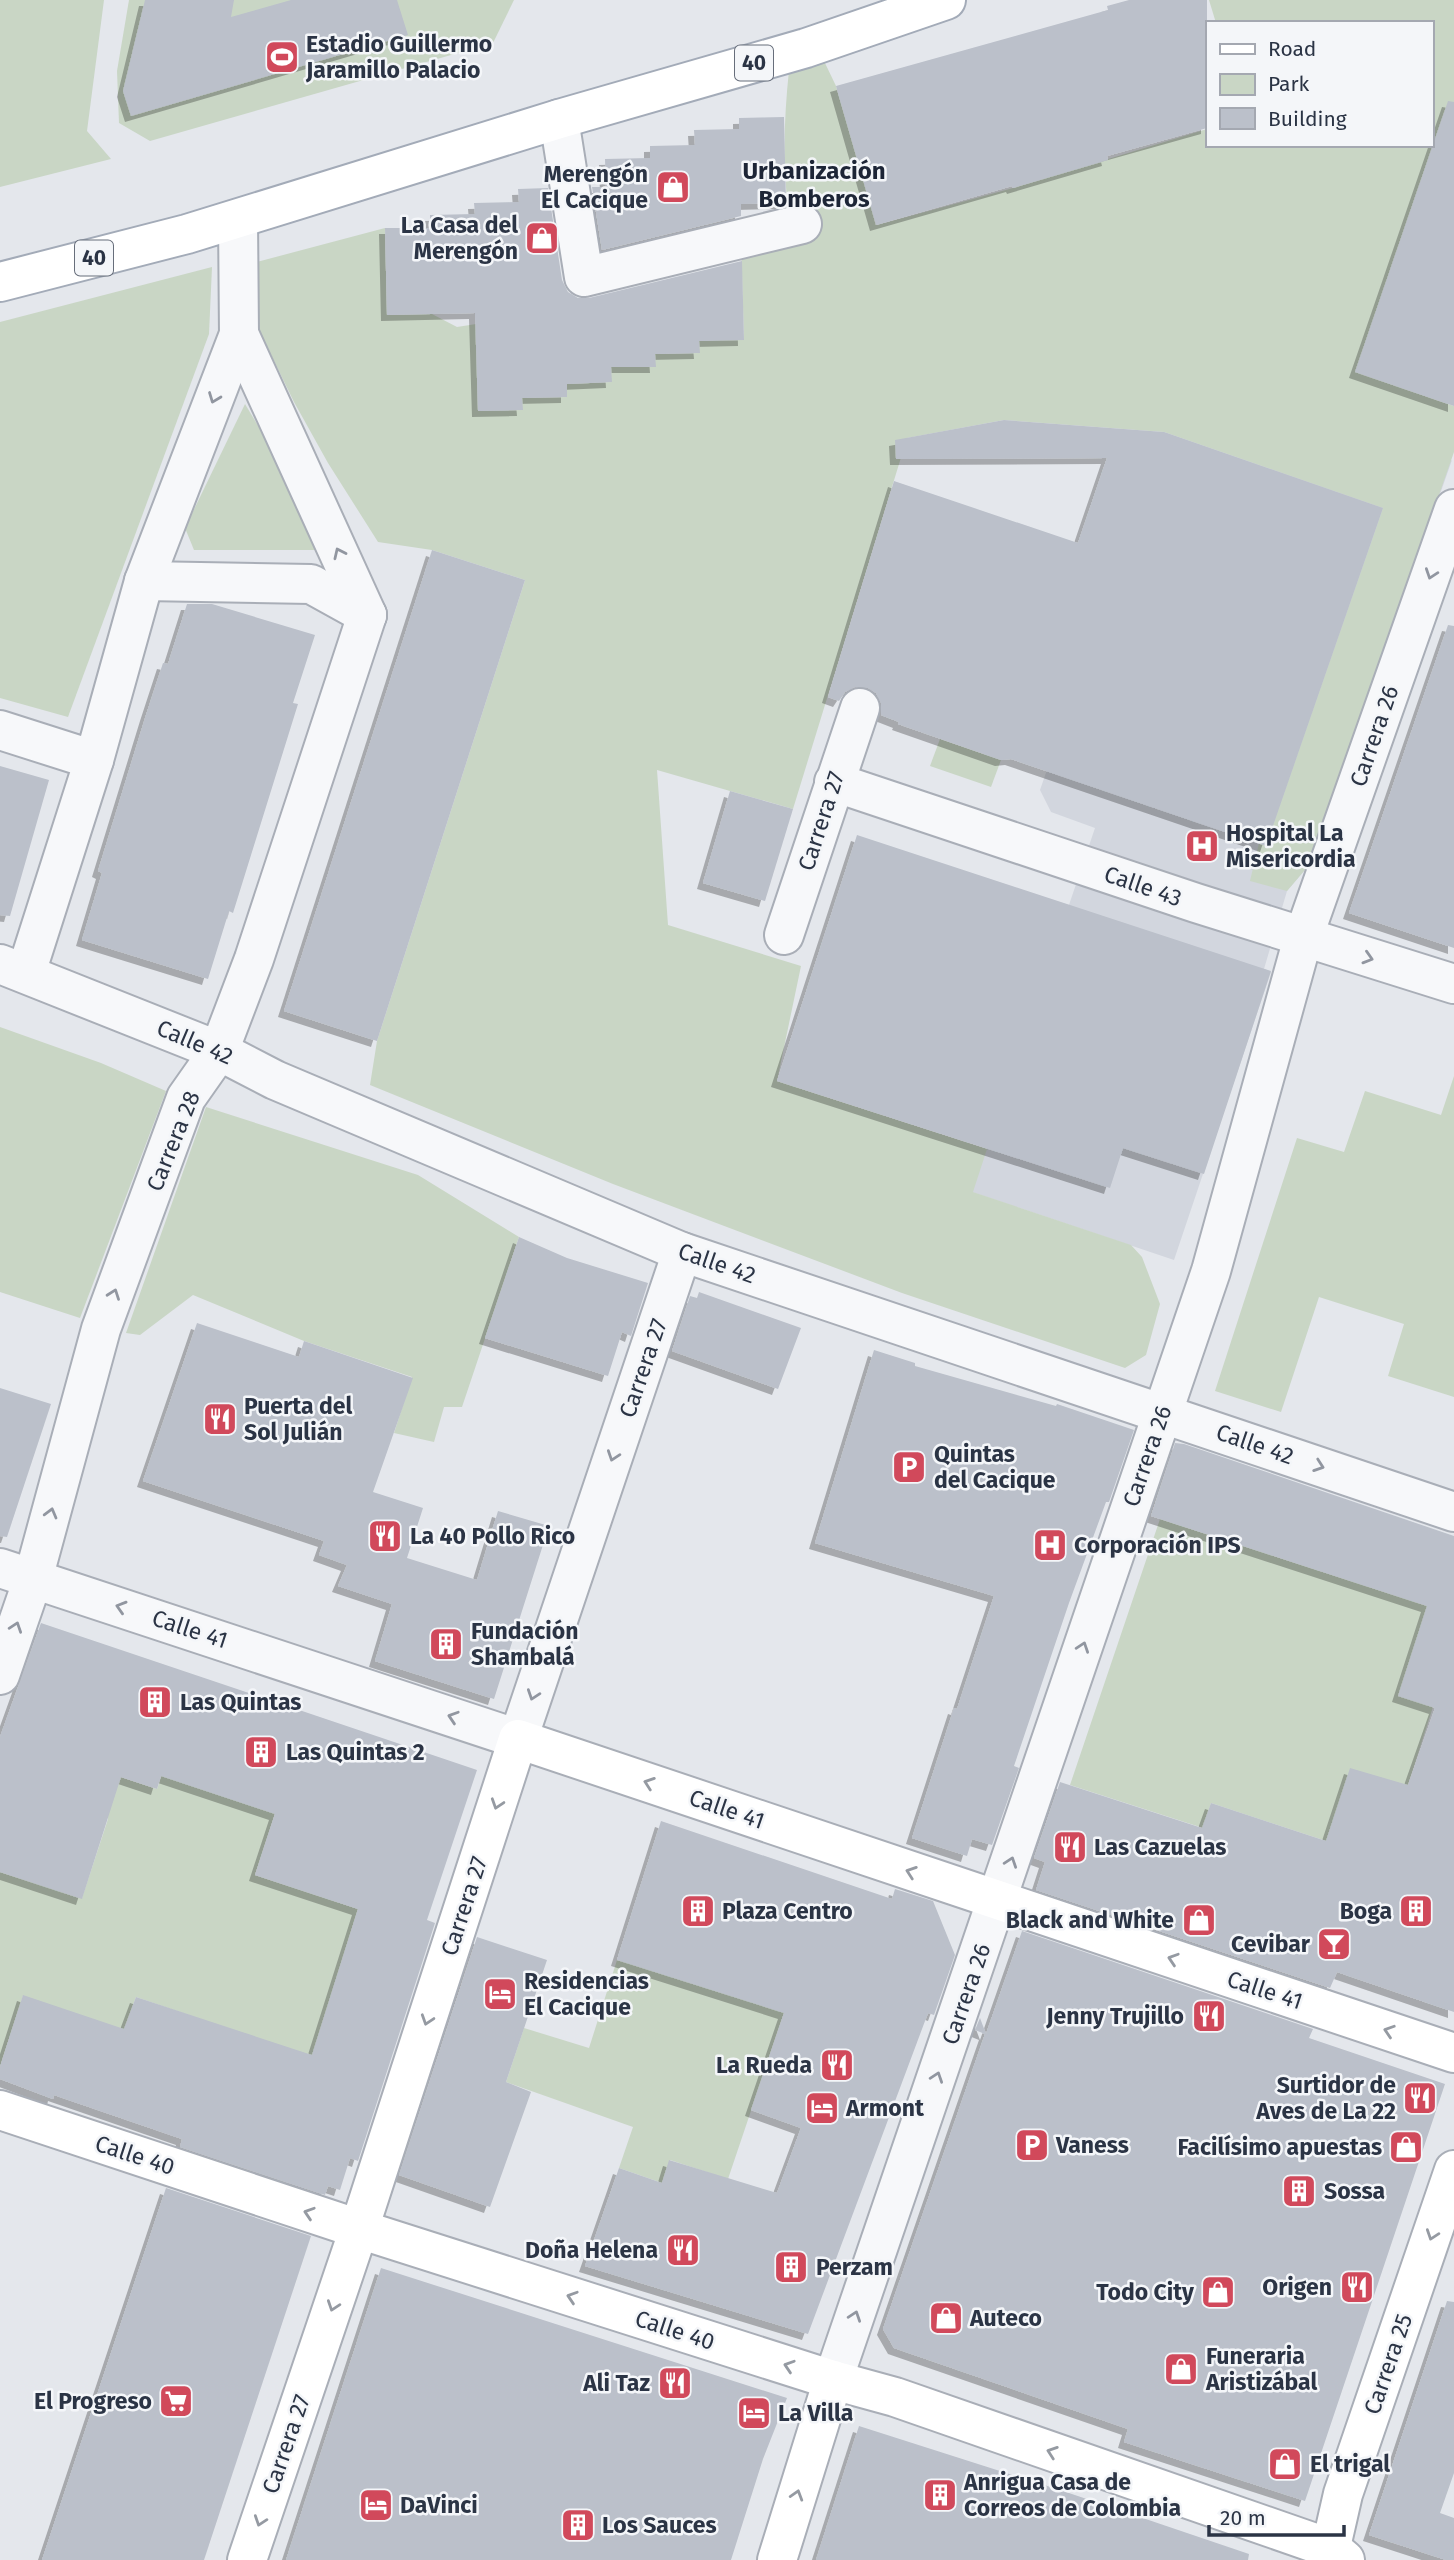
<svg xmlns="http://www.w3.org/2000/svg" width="1454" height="2560" viewBox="0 0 1454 2560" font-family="'Fira Sans',sans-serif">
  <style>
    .built { fill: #d2d6de }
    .green { fill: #c9d6c5 }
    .building { fill: #bbc0ca; filter: url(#shadow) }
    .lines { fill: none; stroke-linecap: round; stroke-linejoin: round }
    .street-casing { stroke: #a9aeb7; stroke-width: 42 }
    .secondary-casing { stroke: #a9aeb7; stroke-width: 42 }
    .primary-casing { stroke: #a3abb8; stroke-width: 42 }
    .street { stroke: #f7f8fa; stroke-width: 38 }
    .secondary { stroke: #fff; stroke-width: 38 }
    .primary { stroke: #fff; stroke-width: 38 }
    .oneway { stroke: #9196a0 }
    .oneway2 { stroke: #959aa2 }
    .labels { text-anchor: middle; stroke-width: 5; stroke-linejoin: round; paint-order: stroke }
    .shield { fill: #f4f6f9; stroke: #676e7b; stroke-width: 2 }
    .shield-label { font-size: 21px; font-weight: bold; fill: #2b3445 }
    .poi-label { font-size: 23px; font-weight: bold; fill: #2b3445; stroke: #f4f6f9; text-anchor: start }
    .street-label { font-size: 23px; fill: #2b3445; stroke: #f4f6f9 }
    .neighbourhood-label { font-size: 24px; font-weight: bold; fill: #1d2536; stroke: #f4f6f9 }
  </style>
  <defs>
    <filter id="shadow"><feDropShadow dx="-6" dy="6" stdDeviation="0" flood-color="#0004"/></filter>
  </defs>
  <rect width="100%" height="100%" fill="#e4e7ec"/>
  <path class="built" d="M1164,432L1383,507L1452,460L1310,864L1287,891L1264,969L1271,972L1174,1260L972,1192L1095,828L1051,812L1040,790Z"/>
  <g class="green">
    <path d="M0,0H104L87,131L111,159L0,187Z"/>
    <path d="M129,0H514L493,43L150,141L119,123L117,71Z"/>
    <path d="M1209,0H1454V103L1356,372L1454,406V452L1310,864L1287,891L1250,881L1259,843L1266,845L1383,508L1164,432L1004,420L907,438L793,809L657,770L668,925L801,966L777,1081L987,1149L973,1192L1131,1245L1142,1257L1160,1304L1146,1355L1125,1368L902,1293L613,1184L370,1085L377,1041L525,580L432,550L378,542L328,463L294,402L258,328L253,263L385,228L387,315L432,314L457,327L476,324L478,411L522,410V398L567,397V384L611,382V367H655V354L699,353V341L744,339L741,242L793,240C782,183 783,127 789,70L824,61L836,86L877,225L1013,188L1207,129V145H1431V23H1216Z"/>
    <path d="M212,267L209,334L68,717L0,698V322Z"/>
    <path d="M245,404L299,494L316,550H194L185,528Z"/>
    <path d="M940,739L1001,760L991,787L930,766Z"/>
    <path d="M0,1027L101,1063L166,1091L80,1318L0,1292Z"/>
    <path d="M1454,1076V1397L1388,1376L1404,1324L1319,1297L1281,1412L1215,1391L1297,1138L1344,1152L1365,1091L1441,1115Z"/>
    <path d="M206,1107L418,1175L519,1237L462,1407H444L434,1442L394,1433L412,1377L304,1341L193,1295L140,1335L126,1333Z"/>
    <path d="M1160,1519L1428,1606L1433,1707L1408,1785L1326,1841L1211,1803L1203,1828L1070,1785Z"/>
    <path d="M102,1771L157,1789L162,1774L275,1813L255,1875L358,1909L312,2057L136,1997L102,2092L23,1996L0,2066V1872L82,1898L108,1819Z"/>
    <path d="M617,1960L789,1998L728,2179L670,2160L662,2183L619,2168L633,2127L506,2082L524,2028L589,2048Z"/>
  </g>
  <g class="building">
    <path d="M145,0H234L231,17L291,0H397L408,35L131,116L123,91Z"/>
    <path d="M1129,0H1207V128L1107,156L1108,160L1013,188L1012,186L876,225L836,86L1108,10L1107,6Z"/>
    <path d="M1448,101L1454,102V406L1355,372Z"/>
    <path d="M784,117L786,203L741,204V216L602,250L592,187H606L605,159L650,158V146L695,145L694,130L739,129V118Z"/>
    <path d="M548,188L562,280L568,292L578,298H589L742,261L744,340L699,341L700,353L655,354L656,367H611L612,382L567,384V397L522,398L523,410L478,411L475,313L387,315L385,228H430V215L475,214L474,203L519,202L518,189Z"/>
    <path d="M1004,420L1164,432L1383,508L1266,846L1011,759L1001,760L898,724L899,722L881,715V703L876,693L868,688L855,687L845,692L839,701L828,697L894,481L1078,543L1107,458L896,459L895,440Z"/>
    <path d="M432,550L525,580L377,1041L284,1011Z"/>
    <path d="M187,604H212L315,635L293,703L298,704L233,913L229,911L208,979L82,940L102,873L98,871L146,715L163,663L168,664Z"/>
    <path d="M1448,625L1454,626V948L1349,913Z"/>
    <path d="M0,766L49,780L10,916L0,915Z"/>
    <path d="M730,791L793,809L765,901L703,883Z"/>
    <path d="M857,835L1271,971L1204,1174L1123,1148L1110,1188L777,1081Z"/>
    <path d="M519,1237L567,1258L648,1283L631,1336L622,1332L608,1376L485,1338Z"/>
    <path d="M699,1292L801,1328L778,1389L672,1351L690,1296L697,1298Z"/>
    <path d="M197,1323L299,1357L304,1341L413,1378L373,1492L423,1508L407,1558L477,1580L498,1511L549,1526L494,1699L375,1661L392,1604L338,1586L347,1565L319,1555L324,1541L143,1481Z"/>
    <path d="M874,1350L915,1363V1366L1056,1406L1057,1404L1134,1430L1109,1502H1106L1069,1603L1014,1766L1019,1768L992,1845L972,1839L967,1856L912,1838L954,1708L957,1709L994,1596L815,1543Z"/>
    <path d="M0,1388L51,1404L7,1537L0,1536Z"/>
    <path d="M1175,1443L1184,1444L1454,1536V2012L1337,1972L1330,1988L1036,1890L1045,1862L1034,1858L1060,1782L1202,1828L1211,1803L1326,1841L1350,1768L1408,1785L1435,1708L1398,1696L1427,1606L1151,1516Z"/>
    <path d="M41,1623L477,1770L427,1920L435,1923L358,2161L350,2158L340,2190L328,2186L325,2195L180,2147L182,2139L54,2095L53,2099L0,2079V2067L23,1995L124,2029L136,1997L312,2055L358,1909L255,1875L275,1814L161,1776L157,1789L121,1777L82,1899L0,1872V1737Z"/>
    <path d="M661,1821L892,1899L895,1889L933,1901L955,1955L934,2015L928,2013L808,2334L585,2266L619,2168L662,2183L669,2160L777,2193L801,2128L751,2110L784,2013L617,1960Z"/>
    <path d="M1022,1931L1313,2029L1309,2038L1445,2084L1305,2501L1124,2442L1128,2429L894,2348L883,2329L985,2034L975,2030L980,2018L986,2034Z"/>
    <path d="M477,1937L547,1960L506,2082L531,2092L490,2207L399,2175Z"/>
    <path d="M166,2188L311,2236L204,2560H42Z"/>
    <path d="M381,2268L787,2398L763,2459L731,2560H286Z"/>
    <path d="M1447,2301L1454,2302V2473L1440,2513L1454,2518V2560H1446L1369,2535Z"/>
    <path d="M859,2426L1066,2492L1249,2554L1248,2560H816Z"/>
  </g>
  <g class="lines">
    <g class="street-casing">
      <g id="street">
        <path d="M559,119L584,277L802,224"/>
        <path d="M239,334L367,615"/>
        <path d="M144,581L311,584L367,615"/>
        <path d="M0,730L94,760"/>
        <path d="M834,782L1196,903L1454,984"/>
        <path d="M784,935L860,708"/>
        <path d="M0,964L219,1051L275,1080L682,1252L1454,1512"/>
        <path d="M26,973L94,760L144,581L239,334L238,219"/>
        <path d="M0,1568L518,1739L682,1252"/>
        <path d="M0,1675L33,1579L101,1329L186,1098L219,1051L254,959L367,615"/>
        <path d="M833,2380L1211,1271L1303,938L1454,509"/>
      </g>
    </g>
    <g class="secondary-casing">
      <g id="secondary">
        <path d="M0,2110L359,2229L833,2380L895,2397L1332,2549L1345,2560"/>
        <path d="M247,2560L359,2229L518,1739L1454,2053"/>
        <path d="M777,2560L833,2380"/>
        <path d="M1328,2560L1343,2494L1454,2170"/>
      </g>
    </g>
    <g class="primary-casing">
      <path id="primary" d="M0,282L187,234L559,119L806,48L946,0"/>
    </g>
    <use href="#street" class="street"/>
    <use href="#secondary" class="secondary"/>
    <use href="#primary" class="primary"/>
  </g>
  <defs><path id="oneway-chevron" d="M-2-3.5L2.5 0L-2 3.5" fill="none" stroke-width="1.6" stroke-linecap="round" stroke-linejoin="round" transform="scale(1.75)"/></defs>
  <g class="oneway">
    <use href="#oneway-chevron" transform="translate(214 398) rotate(111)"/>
    <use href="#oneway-chevron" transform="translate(339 553) rotate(-115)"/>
    <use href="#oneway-chevron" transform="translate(1431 574) rotate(109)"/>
    <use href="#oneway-chevron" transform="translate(1368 958) rotate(17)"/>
    <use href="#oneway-chevron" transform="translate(114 1294) rotate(-70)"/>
    <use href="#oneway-chevron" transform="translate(613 1456) rotate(109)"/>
    <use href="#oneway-chevron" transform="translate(1319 1466) rotate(19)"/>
    <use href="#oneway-chevron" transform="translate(51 1513) rotate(-75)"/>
    <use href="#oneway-chevron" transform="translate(121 1607) rotate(-163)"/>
    <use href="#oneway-chevron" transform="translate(16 1627) rotate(-71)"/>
    <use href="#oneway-chevron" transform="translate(1083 1647) rotate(-71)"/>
    <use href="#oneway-chevron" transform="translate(533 1695) rotate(109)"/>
    <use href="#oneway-chevron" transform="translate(453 1717) rotate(-162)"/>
    <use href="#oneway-chevron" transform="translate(1011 1862) rotate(-71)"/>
    <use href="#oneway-chevron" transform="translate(937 2077) rotate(-71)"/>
    <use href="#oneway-chevron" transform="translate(855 2316) rotate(-71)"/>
  </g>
  <g class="oneway2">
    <use href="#oneway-chevron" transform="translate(649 1783) rotate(-161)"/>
    <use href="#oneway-chevron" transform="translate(497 1804) rotate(108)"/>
    <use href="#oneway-chevron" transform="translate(911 1872) rotate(-161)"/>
    <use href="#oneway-chevron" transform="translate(1173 1959) rotate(-162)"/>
    <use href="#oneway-chevron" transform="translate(427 2020) rotate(108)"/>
    <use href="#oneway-chevron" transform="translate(1389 2031) rotate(-162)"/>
    <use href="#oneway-chevron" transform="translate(309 2213) rotate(-162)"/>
    <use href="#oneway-chevron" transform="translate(1432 2235) rotate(109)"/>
    <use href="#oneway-chevron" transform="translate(572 2297) rotate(-162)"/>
    <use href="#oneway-chevron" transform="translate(333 2306) rotate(109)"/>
    <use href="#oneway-chevron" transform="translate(789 2366) rotate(-162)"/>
    <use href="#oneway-chevron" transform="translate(1052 2452) rotate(-161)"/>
    <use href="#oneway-chevron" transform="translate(797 2495) rotate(-73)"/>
    <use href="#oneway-chevron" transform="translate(260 2521) rotate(109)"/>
  </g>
  <defs>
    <g id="stadium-square" transform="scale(1.75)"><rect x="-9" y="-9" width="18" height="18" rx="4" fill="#d1495b" stroke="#f4f6f9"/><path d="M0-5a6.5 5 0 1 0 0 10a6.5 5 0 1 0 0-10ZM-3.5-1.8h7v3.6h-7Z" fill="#fff"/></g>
    <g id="shop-square" transform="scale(1.75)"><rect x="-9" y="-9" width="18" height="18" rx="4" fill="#d1495b" stroke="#f4f6f9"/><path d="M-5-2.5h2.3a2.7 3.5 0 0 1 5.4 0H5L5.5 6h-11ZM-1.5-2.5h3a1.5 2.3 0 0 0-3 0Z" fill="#fff"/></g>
    <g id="hospital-square" transform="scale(1.75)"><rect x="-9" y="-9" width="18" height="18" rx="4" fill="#d1495b" stroke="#f4f6f9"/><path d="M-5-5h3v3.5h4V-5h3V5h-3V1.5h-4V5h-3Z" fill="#fff"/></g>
    <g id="restaurant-square" transform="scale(1.75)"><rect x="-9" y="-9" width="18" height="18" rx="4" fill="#d1495b" stroke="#f4f6f9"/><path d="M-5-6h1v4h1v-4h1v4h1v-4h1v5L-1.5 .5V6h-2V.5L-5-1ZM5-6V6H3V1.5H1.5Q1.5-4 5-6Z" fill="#fff"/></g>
    <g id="parking-square" transform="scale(1.75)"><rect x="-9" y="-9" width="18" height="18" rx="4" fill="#d1495b" stroke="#f4f6f9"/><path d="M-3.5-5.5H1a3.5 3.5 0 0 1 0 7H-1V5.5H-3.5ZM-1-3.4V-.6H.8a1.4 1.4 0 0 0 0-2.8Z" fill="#fff"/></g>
    <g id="building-square" transform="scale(1.75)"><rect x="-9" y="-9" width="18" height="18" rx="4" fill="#d1495b" stroke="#f4f6f9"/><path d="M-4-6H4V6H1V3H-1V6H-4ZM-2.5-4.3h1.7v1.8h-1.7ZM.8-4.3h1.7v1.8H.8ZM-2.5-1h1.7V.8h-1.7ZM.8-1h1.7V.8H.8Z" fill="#fff"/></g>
    <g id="bar-square" transform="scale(1.75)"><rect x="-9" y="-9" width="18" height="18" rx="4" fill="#d1495b" stroke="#f4f6f9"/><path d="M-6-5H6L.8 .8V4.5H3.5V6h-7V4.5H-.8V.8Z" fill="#fff"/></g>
    <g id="hotel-square" transform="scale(1.75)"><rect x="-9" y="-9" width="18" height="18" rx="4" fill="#d1495b" stroke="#f4f6f9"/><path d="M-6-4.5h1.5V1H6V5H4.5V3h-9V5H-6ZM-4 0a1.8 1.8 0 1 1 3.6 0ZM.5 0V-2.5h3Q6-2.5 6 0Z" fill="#fff"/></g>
    <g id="supermarket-square" transform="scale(1.75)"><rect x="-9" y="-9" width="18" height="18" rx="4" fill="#d1495b" stroke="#f4f6f9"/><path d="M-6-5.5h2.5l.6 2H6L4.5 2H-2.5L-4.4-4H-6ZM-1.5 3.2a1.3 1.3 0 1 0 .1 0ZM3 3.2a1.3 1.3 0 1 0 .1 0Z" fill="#fff"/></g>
  </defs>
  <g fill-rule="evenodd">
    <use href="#stadium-square" x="282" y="57"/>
    <use href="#shop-square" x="673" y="187"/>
    <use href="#shop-square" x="542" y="238"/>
    <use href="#hospital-square" x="1202" y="846"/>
    <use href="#restaurant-square" x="220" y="1419"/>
    <use href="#parking-square" x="909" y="1467"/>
    <use href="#restaurant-square" x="385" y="1536"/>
    <use href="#hospital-square" x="1050" y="1545"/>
    <use href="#building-square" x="446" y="1644"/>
    <use href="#building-square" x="155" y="1702"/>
    <use href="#building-square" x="261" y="1752"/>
    <use href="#restaurant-square" x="1070" y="1847"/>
    <use href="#building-square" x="698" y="1911"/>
    <use href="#building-square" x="1416" y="1911"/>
    <use href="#shop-square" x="1199" y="1920"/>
    <use href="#bar-square" x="1334" y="1944"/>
    <use href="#hotel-square" x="500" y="1994"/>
    <use href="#restaurant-square" x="1209" y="2016"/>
    <use href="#restaurant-square" x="837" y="2065"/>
    <use href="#restaurant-square" x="1420" y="2098"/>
    <use href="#hotel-square" x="822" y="2108"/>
    <use href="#parking-square" x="1032" y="2145"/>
    <use href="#shop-square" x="1406" y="2147"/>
    <use href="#building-square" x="1299" y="2191"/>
    <use href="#restaurant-square" x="683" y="2250"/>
    <use href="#building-square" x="791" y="2267"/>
    <use href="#restaurant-square" x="1357" y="2287"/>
    <use href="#shop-square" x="1218" y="2292"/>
    <use href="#shop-square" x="946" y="2318"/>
    <use href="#shop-square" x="1181" y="2369"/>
    <use href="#restaurant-square" x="675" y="2383"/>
    <use href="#supermarket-square" x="176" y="2401"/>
    <use href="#hotel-square" x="754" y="2413"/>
    <use href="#shop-square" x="1285" y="2464"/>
    <use href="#building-square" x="940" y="2495"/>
    <use href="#hotel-square" x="376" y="2505"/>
    <use href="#building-square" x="578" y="2525"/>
  </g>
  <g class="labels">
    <g class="shield">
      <rect x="735" y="45.5" width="38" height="35" rx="5"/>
      <rect x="75" y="240.5" width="38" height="35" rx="5"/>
    </g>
    <g class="shield-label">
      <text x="754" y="70">40</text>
      <text x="94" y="265">40</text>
    </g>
    <g class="poi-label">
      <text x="306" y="52">Estadio Guillermo<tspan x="306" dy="26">Jaramillo Palacio</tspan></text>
      <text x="648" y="182" text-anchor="end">Merengón<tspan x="648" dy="26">El Cacique</tspan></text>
      <text x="518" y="233" text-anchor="end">La Casa del<tspan x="518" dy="26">Merengón</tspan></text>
      <text x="1226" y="841">Hospital La<tspan x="1226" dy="26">Misericordia</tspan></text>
      <text x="244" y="1414">Puerta del<tspan x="244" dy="26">Sol Julián</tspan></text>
      <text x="934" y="1462">Quintas<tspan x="934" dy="26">del Cacique</tspan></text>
      <text x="410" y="1544">La 40 Pollo Rico</text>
      <text x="1074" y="1553">Corporación IPS</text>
      <text x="471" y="1639">Fundación<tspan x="471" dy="26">Shambalá</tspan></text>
      <text x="180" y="1710">Las Quintas</text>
      <text x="286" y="1760">Las Quintas 2</text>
      <text x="1094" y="1855">Las Cazuelas</text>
      <text x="722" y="1919">Plaza Centro</text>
      <text x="1392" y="1919" text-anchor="end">Boga</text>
      <text x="1174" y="1928" text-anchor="end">Black and White</text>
      <text x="1310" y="1952" text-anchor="end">Cevibar</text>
      <text x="524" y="1989">Residencias<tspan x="524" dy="26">El Cacique</tspan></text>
      <text x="1184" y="2024" text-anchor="end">Jenny Trujillo</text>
      <text x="812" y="2073" text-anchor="end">La Rueda</text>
      <text x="1396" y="2093" text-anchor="end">Surtidor de<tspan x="1396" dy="26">Aves de La 22</tspan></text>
      <text x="846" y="2116">Armont</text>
      <text x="1056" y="2153">Vaness</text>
      <text x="1382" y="2155" text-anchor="end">Facilísimo apuestas</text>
      <text x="1324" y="2199">Sossa</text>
      <text x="658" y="2258" text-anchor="end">Doña Helena</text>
      <text x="816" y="2275">Perzam</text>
      <text x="1332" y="2295" text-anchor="end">Origen</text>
      <text x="1194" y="2300" text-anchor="end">Todo City</text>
      <text x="970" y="2326">Auteco</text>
      <text x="1206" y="2364">Funeraria<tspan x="1206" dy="26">Aristizábal</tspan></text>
      <text x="650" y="2391" text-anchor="end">Ali Taz</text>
      <text x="152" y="2409" text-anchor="end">El Progreso</text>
      <text x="778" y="2421">La Villa</text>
      <text x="1310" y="2472">El trigal</text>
      <text x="964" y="2490">Anrigua Casa de<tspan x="964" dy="26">Correos de Colombia</tspan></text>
      <text x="400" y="2513">DaVinci</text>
      <text x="602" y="2533">Los Sauces</text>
    </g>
    <g class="street-label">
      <text transform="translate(1374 736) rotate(-71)" y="8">Carrera 26</text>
      <text transform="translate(821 821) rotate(-72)" y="8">Carrera 27</text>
      <text transform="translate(1143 886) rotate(19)" y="8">Calle 43</text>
      <text transform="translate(195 1042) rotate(23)" y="8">Calle 42</text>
      <text transform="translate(173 1141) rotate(-68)" y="8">Carrera 28</text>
      <text transform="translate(717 1263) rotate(19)" y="8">Calle 42</text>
      <text transform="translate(643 1368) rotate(-71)" y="8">Carrera 27</text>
      <text transform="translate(1255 1444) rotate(19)" y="8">Calle 42</text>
      <text transform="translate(1147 1456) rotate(-71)" y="8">Carrera 26</text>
      <text transform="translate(190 1629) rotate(18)" y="8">Calle 41</text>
      <text transform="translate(727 1809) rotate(19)" y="8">Calle 41</text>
      <text transform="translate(464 1906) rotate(-72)" y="8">Carrera 27</text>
      <text transform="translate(1265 1990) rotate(18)" y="8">Calle 41</text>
      <text transform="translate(966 1994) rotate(-71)" y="8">Carrera 26</text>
      <text transform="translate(135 2155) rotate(18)" y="8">Calle 40</text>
      <text transform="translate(675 2330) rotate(18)" y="8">Calle 40</text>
      <text transform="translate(1388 2364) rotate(-71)" y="8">Carrera 25</text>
      <text transform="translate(286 2444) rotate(-71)" y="8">Carrera 27</text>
    </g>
    <g class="neighbourhood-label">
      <text x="814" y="179">Urbanización<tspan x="814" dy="28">Bomberos</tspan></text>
    </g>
  </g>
  <rect x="1206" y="21" width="228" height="126" fill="#f4f6f9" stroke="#a4a8b1" stroke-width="2"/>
  <rect x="1220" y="44" width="35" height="10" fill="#ffffff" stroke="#a4a8b1" stroke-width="2"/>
  <text x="1268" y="56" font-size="21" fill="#2b3445">Road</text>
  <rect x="1220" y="74" width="35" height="21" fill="#c9d6c5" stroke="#a4a8b1" stroke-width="2"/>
  <text x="1268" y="91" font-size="21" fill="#2b3445">Park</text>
  <rect x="1220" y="108" width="35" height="21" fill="#bbc0ca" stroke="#a4a8b1" stroke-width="2"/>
  <text x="1268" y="126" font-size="21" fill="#2b3445">Building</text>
  <path d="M1209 2525v10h135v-10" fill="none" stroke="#2b3445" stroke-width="3.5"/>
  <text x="1220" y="2525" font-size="21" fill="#2b3445" stroke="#f4f6f9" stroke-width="5" paint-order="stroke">20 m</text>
</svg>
